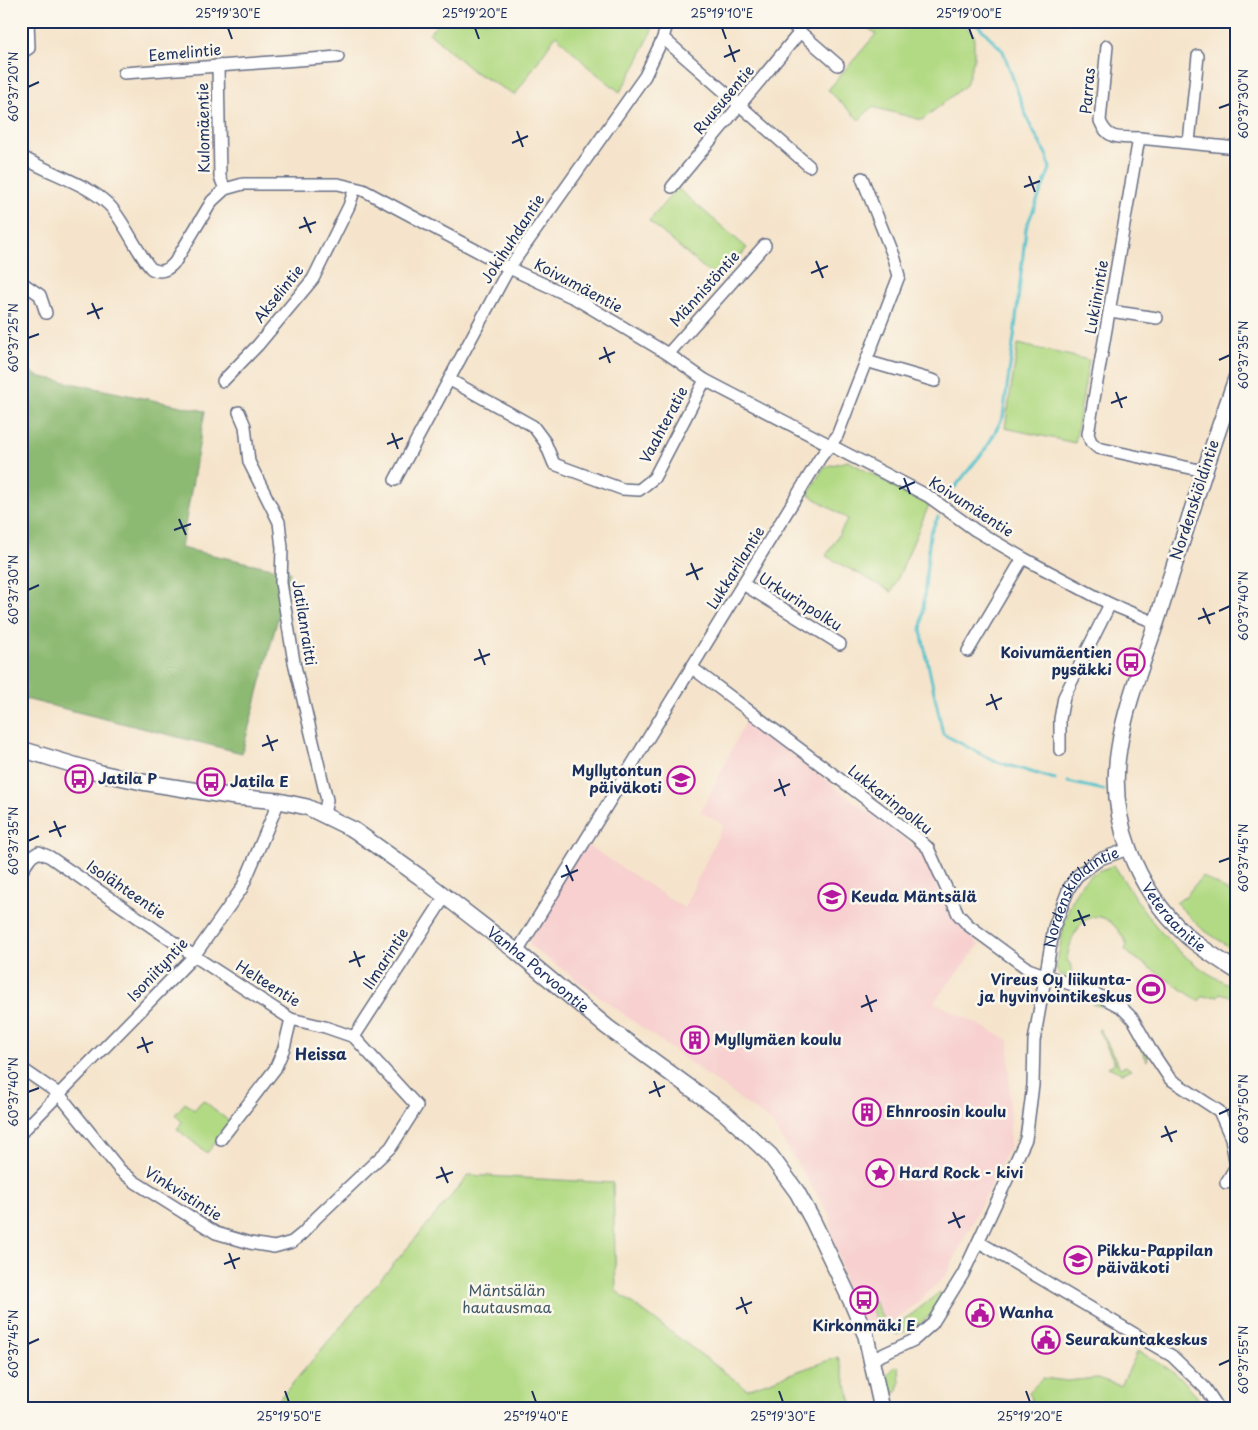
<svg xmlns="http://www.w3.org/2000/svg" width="1258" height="1430" viewBox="0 0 1258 1430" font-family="'Playpen Sans',sans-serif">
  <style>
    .built { fill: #f7d0cf }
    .green { fill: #b2da84; stroke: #668471 }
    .forest { fill: #8dba72; stroke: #547468 }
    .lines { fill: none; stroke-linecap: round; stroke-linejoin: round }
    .stream { stroke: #55c2cd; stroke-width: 3 }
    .minor-casing { stroke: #676e84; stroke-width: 14 }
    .major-casing { stroke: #676e84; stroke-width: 18 }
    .minor { stroke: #fff; stroke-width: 11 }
    .major { stroke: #fff; stroke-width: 15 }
    .ticks { fill: none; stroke: #1b2f5e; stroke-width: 2 }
    .labels { text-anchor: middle; stroke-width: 5; stroke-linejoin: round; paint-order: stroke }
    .street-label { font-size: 15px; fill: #1b2f5e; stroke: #fbf7ec }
    .poi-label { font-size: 15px; font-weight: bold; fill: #1b2f5e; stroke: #fbf7ec; text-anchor: start }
    .park-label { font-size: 15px; fill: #415a68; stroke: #fbf7ec }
    .neighbourhood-label { font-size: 16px; font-weight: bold; fill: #1b2f5e; stroke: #fbf7ec }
    .neatline { fill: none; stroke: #1b2f5e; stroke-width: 2 }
    .ticks-label { font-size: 12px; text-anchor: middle; fill: #1b2f5e }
  </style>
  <rect width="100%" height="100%" fill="#fbf7ec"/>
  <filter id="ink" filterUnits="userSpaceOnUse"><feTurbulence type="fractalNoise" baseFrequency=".02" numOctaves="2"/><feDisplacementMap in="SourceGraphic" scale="10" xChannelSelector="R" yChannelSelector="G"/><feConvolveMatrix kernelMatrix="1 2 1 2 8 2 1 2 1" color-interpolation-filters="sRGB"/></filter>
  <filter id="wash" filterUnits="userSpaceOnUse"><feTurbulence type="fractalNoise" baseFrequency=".0096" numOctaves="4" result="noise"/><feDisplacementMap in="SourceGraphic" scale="20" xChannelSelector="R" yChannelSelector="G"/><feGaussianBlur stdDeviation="1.12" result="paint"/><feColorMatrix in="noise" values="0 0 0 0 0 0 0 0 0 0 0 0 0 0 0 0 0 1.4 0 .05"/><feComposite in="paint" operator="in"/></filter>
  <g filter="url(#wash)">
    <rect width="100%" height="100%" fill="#f5e4cb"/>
    <path class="built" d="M746,720L919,850L955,917L979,945L934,1002L1009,1040L1010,1145L946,1276L908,1311L893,1321L854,1337L839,1256L831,1237V1217L770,1121L529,945L557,869L578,839L684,908L723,825L701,812Z"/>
    <g class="green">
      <path d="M441,21H656L637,63L620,92L587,66L556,35L515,95L473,71L429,33Z"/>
      <path d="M859,21H961L974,35V59L966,85L922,120L872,107L859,120L828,90L876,34Z"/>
      <path d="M677,188L747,248L719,281L649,221Z"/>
      <path d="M1018,344L1089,360L1075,443L1005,428Z"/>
      <path d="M848,461L929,505L892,592L826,556L848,519L808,494L824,467Z"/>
      <path d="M1114,865C1147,918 1177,963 1237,988V998L1220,993L1218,996L1202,997L1199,1001L1125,951L1127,944C1102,897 1073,916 1067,960L1072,966L1071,977C1063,976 1058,975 1056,967C1062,939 1065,900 1086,879C1093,872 1105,869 1114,865Z"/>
      <path d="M1202,876L1237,896V952L1202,929L1176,903L1186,896Z"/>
      <path d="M1096,999L1124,1014L1149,1053L1147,1061L1123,1015L1117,1011L1092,1004Z"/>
      <path d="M1100,1029L1120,1068L1126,1066L1131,1070L1122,1073L1108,1067L1115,1063L1098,1030Z"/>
      <path d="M203,1100L231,1123L207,1153L177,1129L182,1122L175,1115L185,1103L194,1110Z"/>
      <path d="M469,1175L613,1183L616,1291L747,1389L838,1357L854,1409H271Z"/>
      <path d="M940,1292L942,1296C933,1317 918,1328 896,1335L894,1333V1328L900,1323Z"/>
      <path d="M874,1300L886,1326L880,1327L878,1325L871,1307Z"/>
      <path d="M1138,1351C1170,1369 1186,1377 1205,1409H1033L1029,1392L1043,1378L1067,1381L1097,1378L1121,1386Z"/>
      <path d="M896,1366L899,1368L900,1384L897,1392L891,1394L885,1392C882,1378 887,1375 896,1366Z"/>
    </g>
    <path class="forest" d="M21,364L37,376L205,411L181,548L290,572L242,753L21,698Z"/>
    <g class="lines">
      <g class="stream">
        <path d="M955,487L987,447L1003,417L1014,337L1026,228L1050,169L1047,156L1029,123L1003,51L974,21"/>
        <path d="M938,517L930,534L921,631L943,734L994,761L1055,779"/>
        <path d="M1068,782L1104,790"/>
      </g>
    </g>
  </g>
  <g filter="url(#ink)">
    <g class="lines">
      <g class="minor-casing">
        <g id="minor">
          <path d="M789,21L800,32"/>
          <path d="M663,38L809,166"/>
          <path d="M1107,46L1100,121C1108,141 1120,137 1139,138"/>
          <path d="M21,53L29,48L28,21"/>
          <path d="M218,65L220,177L225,189"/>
          <path d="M124,73L338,57"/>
          <path d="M1189,142L1198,56"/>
          <path d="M21,156C49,174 85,182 109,205C122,217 143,263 152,269C162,274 169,269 175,262L212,201L225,189L243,184H338L363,190L509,268L576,299L668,354L705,380L928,496L975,530L1023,558L1110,604L1156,623"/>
          <path d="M672,187L800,32L838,65"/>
          <path d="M21,282L40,295L46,313"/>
          <path d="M1110,311L1157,318"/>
          <path d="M668,354L765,245"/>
          <path d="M866,361L935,381"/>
          <path d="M450,380L533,426L545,442L554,464L622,489L639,490L654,478L705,380"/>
          <path d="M223,381L258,345L313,279L349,206L355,188"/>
          <path d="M239,412L245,426L249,462L279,522L282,548L281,583L294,662L327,800L324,814"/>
          <path d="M1204,471L1098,448L1091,442L1088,434L1139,138L1237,148"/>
          <path d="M395,480L509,268L645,76L663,38L668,21"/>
          <path d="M743,584L840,644"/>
          <path d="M968,651L1023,558"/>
          <path d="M691,667L915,836L928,848L958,914L968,925L1028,969L1092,992L1121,1007L1133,1019L1150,1049L1170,1079L1219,1111L1231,1138L1236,1166L1226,1183"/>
          <path d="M1060,750V719L1064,697L1110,604"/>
          <path d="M21,872L31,857L39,852L50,857L194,956L291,1019L325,1027L354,1037L417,1106L391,1147L316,1218L303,1233L292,1242L274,1247L250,1243L216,1233L135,1182L120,1170L59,1094L21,1068"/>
          <path d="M517,952L820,458L837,436L899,276L894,258L862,178"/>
          <path d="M354,1037L444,898"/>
          <path d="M21,1133L194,956L242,888L279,801"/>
          <path d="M221,1139L275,1069L284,1048L291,1019"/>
          <path d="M979,1242L1172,1356L1205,1388L1219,1409"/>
          <path id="s1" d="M871,1360L914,1340L932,1324L963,1274L1026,1139L1033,1085L1034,1041L1054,927L1069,888L1077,876L1100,859L1128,849"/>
        </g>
      </g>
      <g class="major-casing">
        <g id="major">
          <path id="s2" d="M1237,376C1209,455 1184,534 1159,614C1145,658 1126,702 1119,748C1107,818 1136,889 1187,936C1202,949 1220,960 1237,971"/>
          <path id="s3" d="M21,749L101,773L142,782L235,797L279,801L307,807L354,830L420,877L517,952L607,1027L726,1114L770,1155L797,1192L813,1221L852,1303L866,1336L882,1409"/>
        </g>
      </g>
      <use href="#minor" class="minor"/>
      <use href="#major" class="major"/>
    </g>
  </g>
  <path class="ticks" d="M228,28L232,39M475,28L479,39M722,28L726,39M969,28L973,39M729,45L735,62M724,57L740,50M28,87L39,82M1219,108L1230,104M517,131L523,147M512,143L528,136M1029,176L1035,192M1024,187L1040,181M304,217L311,233M299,228L316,222M816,261L823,278M811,273L828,266M92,303L99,319M87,314L103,308M28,338L39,334M604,347L610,363M599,359L615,352M1219,360L1230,355M1116,392L1122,408M1111,403L1127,397M392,433L398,449M387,444L403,438M904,478L910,494M899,489L915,482M179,519L186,535M174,530L191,524M691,563L698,580M686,575L703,568M28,590L39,585M1203,608L1210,624M1219,611L1230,606M1198,619L1215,613M479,649L485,665M474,660L490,654M991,694L997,710M986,705L1002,698M267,735L273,751M262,746L278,740M779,779L785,796M774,791L790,784M54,821L61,837M49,832L66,826M28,841L39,836M1219,862L1230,858M566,865L573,881M561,877L578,870M1078,910L1085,926M1073,921L1090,915M354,951L360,967M349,962L365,956M866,995L872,1012M861,1007L877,1000M142,1037L148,1053M137,1048L153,1042M654,1081L660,1097M28,1092L39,1088M649,1093L665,1086M1219,1114L1230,1109M1165,1126L1172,1142M1161,1137L1177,1131M441,1167L448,1183M436,1178L453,1172M953,1212L960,1228M948,1223L965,1216M229,1253L235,1269M224,1264L240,1258M741,1297L747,1314M736,1309L752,1302M28,1344L39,1339M1219,1365L1230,1360M285,1391L289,1402M532,1391L536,1402M779,1391L783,1402M1026,1391L1030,1402"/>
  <defs>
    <g id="bus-ring" transform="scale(1.4375)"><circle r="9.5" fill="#fbf7ec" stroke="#b5179e" stroke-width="1.5"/><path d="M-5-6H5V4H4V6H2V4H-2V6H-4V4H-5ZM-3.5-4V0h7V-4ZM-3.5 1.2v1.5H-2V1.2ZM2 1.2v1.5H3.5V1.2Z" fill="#b5179e"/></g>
    <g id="school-ring" transform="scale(1.4375)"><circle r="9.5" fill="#fbf7ec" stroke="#b5179e" stroke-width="1.5"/><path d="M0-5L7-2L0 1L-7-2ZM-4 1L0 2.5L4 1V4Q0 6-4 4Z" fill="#b5179e"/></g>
    <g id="stadium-ring" transform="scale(1.4375)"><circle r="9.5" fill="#fbf7ec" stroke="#b5179e" stroke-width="1.5"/><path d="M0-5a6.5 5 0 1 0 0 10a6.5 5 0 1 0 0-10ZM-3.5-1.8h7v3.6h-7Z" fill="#b5179e"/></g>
    <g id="building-ring" transform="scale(1.4375)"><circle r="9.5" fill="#fbf7ec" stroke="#b5179e" stroke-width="1.5"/><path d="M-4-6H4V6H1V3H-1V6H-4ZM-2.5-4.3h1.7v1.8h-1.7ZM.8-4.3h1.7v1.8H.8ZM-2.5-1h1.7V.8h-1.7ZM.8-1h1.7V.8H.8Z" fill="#b5179e"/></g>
    <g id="sight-ring" transform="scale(1.4375)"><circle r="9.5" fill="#fbf7ec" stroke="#b5179e" stroke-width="1.5"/><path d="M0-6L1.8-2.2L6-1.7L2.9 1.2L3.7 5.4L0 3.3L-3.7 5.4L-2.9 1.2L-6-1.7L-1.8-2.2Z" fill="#b5179e"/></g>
    <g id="civic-ring" transform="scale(1.4375)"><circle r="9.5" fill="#fbf7ec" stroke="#b5179e" stroke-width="1.5"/><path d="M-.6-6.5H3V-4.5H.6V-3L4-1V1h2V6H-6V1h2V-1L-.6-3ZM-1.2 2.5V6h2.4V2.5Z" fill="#b5179e"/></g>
  </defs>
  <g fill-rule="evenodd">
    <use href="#bus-ring" x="1131" y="662"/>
    <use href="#bus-ring" x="79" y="779"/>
    <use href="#school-ring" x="681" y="780"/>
    <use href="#bus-ring" x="211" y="782"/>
    <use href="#school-ring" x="832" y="897"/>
    <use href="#stadium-ring" x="1151" y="989"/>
    <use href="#building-ring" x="695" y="1040"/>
    <use href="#building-ring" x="867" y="1112"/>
    <use href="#sight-ring" x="880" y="1173"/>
    <use href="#school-ring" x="1078" y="1260"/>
    <use href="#bus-ring" x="864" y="1300"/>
    <use href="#civic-ring" x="980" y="1313"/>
    <use href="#civic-ring" x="1046" y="1340"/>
  </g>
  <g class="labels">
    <g class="street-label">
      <text transform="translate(185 53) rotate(-5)" y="5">Eemelintie</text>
      <text transform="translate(1088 91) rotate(-85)" y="5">Parras</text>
      <text transform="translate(724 100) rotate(-50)" y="5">Ruususentie</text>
      <text transform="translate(204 128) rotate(-91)" y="5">Kulomäentie</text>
      <text transform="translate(513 239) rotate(-57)" y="5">Jokihuhdantie</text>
      <text transform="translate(578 286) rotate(28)" y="5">Koivumäentie</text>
      <text transform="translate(705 289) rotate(-48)" y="5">Männistöntie</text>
      <text transform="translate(279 294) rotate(-51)" y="5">Akselintie</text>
      <text transform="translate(1097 297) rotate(-80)" y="5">Lukiinintie</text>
      <text transform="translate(664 425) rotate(-62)" y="5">Vaahteratie</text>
      <text transform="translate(1195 500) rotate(-72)" y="5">Nordenskiöldintie</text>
      <text transform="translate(971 507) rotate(33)" y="5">Koivumäentie</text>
      <text transform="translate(736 568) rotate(-58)" y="5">Lukkarilantie</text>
      <text transform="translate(800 602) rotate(32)" y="5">Urkurinpolku</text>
      <text transform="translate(304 623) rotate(81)" y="5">Jatilanraitti</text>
      <text transform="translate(890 800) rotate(38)" y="5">Lukkarinpolku</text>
      <text transform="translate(126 890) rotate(34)" y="5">Isolähteentie</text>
      <text dy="5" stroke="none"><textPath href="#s1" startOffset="535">Nordenskiöldintie</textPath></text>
      <text dy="5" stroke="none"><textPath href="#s2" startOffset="576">Veteraanitie</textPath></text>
      <text transform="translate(386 959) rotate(-57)" y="5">Ilmarintie</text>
      <text transform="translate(158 970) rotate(-47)" y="5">Isoniityntie</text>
      <text dy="5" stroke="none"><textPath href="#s3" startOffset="576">Vanha Porvoontie</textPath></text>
      <text transform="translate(268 984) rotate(32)" y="5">Helteentie</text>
      <text transform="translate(183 1194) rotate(32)" y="5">Vinkvistintie</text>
    </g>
    <g class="poi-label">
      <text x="1112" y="658" text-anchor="end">Koivumäentien<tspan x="1112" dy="17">pysäkki</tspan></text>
      <text x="662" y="776" text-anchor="end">Myllytontun<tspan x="662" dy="17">päiväkoti</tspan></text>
      <text x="98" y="784">Jatila P</text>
      <text x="230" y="787">Jatila E</text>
      <text x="851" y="902">Keuda Mäntsälä</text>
      <text x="1132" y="985" text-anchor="end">Vireus Oy liikunta-<tspan x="1132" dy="17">ja hyvinvointikeskus</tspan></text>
      <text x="714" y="1045">Myllymäen koulu</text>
      <text x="886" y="1117">Ehnroosin koulu</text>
      <text x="899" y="1178">Hard Rock - kivi</text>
      <text x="1097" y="1256">Pikku-Pappilan<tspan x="1097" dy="17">päiväkoti</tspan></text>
      <text x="999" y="1318">Wanha</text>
      <text x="864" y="1331" text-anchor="middle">Kirkonmäki E</text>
      <text x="1065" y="1345">Seurakuntakeskus</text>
    </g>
    <g class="park-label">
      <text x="507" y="1296">Mäntsälän<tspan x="507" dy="17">hautausmaa</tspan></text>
    </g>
    <g class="neighbourhood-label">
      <text x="321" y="1060">Heissa</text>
    </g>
  </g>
  <rect width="1258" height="1430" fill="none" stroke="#fbf7ec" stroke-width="55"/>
  <rect x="28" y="28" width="1202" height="1374" class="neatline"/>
  <g class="ticks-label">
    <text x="228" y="18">25°19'30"E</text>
    <text x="475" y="18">25°19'20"E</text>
    <text x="722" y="18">25°19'10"E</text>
    <text x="969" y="18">25°19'00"E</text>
    <text transform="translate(14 87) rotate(-90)" y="4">60°37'20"N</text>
    <text transform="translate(1244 104) rotate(-90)" y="4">60°37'30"N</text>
    <text transform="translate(14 338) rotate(-90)" y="4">60°37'25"N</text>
    <text transform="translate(1244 355) rotate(-90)" y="4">60°37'35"N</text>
    <text transform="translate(14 590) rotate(-90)" y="4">60°37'30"N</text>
    <text transform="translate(1244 606) rotate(-90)" y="4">60°37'40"N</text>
    <text transform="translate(14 841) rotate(-90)" y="4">60°37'35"N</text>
    <text transform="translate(1244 858) rotate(-90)" y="4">60°37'45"N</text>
    <text transform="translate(14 1092) rotate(-90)" y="4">60°37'40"N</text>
    <text transform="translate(1244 1109) rotate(-90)" y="4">60°37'50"N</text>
    <text transform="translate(14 1344) rotate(-90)" y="4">60°37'45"N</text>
    <text transform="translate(1244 1360) rotate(-90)" y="4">60°37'55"N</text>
    <text x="289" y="1421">25°19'50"E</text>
    <text x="536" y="1421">25°19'40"E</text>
    <text x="783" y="1421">25°19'30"E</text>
    <text x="1030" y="1421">25°19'20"E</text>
  </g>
</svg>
